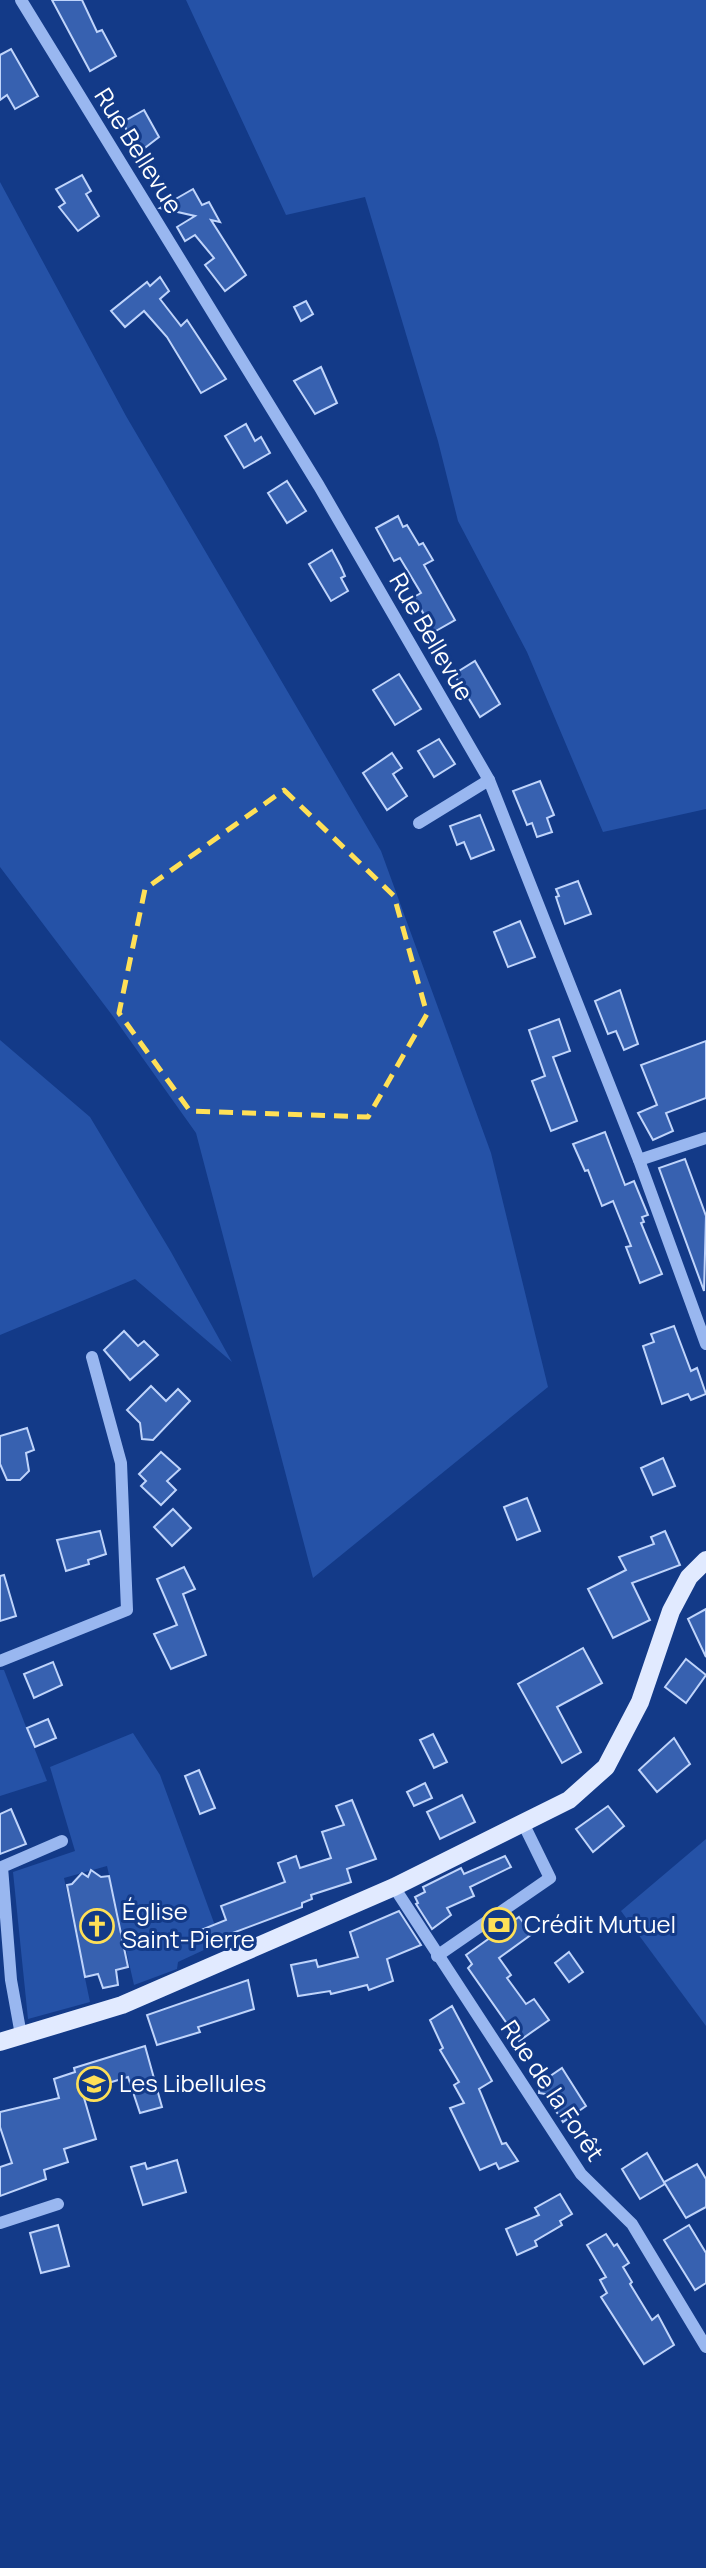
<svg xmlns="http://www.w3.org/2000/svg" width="706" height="2568" viewBox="0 0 706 2568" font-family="Manrope,sans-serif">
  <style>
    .green { fill: #2552a7 }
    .building { fill: #3761b0; stroke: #bfd4fb; stroke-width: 2 }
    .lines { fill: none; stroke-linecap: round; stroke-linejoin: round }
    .minor { stroke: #99b7f0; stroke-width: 12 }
    .major { stroke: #e1eaff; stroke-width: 18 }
    .marked { fill: none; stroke: #ffe057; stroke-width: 5; stroke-dasharray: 14 9; stroke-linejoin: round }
    .labels { text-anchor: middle; stroke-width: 6; stroke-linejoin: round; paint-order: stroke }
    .street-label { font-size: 24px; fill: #fff; stroke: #133a88 }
    .poi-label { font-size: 24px; fill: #fff; stroke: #133a88; text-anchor: start }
  </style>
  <rect width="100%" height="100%" fill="#133a88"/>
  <g class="green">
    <path d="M186,0H706V809L603,832L527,652L458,521L438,441L365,197L286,215Z"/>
    <path d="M0,182L126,416L381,851L491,1153L548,1387L313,1578L196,1133L112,1015L0,867Z"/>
    <path d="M0,1040L90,1117L171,1252L232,1362L135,1279L0,1335Z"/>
    <path d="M0,1670H4L47,1781L0,1796Z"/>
    <path d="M133,1733L160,1775L221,1942L178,1962L177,1969L134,1985L107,1866L64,1878L90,2002L28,2019L13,1872L75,1851L50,1767Z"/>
    <path d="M706,1839V2026L621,1911Z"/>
  </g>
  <g class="building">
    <path d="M52,0H82L97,32L102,30L116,56L90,71Z"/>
    <path d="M11,49L38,96L15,109L7,95L0,100V55Z"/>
    <path d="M144,110L159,137L137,154L123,122Z"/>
    <path d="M82,175L91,191L86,194L99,216L78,231L59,207L65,203L56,189Z"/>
    <path d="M193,189L202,205L209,202L220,222L211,220L246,275L225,291L205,265L214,258L195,235L185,241L177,227L195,216L160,208Z"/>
    <path d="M160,277L169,291L160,299L181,326L187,320L226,379L201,393L167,337L144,311L125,327L111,311L147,282L150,286Z"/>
    <path d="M306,301L313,314L301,321L294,307Z"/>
    <path d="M321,367L337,403L315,414L294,381Z"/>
    <path d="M246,424L255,441L261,437L270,453L244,468L225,436Z"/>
    <path d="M287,481L306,511L287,523L268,493Z"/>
    <path d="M398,516L403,527L407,525L419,545L423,543L433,560L424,565L455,620L434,632L414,597L421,593L400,558L394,561L376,528Z"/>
    <path d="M332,550L341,567L345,576L341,578L348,591L331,601L309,564Z"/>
    <path d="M475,661L500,704L480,717L454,674Z"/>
    <path d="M399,674L421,709L395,725L373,690Z"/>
    <path d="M439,739L455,764L434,777L418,751Z"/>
    <path d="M392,753L402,768L393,774L407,796L387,810L363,773Z"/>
    <path d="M540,781L554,815L547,818L552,832L537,837L532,823L527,825L513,791Z"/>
    <path d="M480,815L494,850L471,859L464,842L457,845L450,826Z"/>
    <path d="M578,881L591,914L565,924L556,897L559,896L556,889Z"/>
    <path d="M520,921L535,957L508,967L494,932Z"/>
    <path d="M620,990L638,1044L624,1050L616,1031L608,1034L595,1001Z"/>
    <path d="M559,1019L570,1051L553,1057L577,1121L551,1131L532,1081L545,1076L529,1030Z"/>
    <path d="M706,1041V1098L666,1113L673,1131L653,1140L638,1113L657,1105L641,1065Z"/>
    <path d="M605,1132L625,1185L634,1181L648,1215L642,1217L644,1222L641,1223L662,1274L640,1283L626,1247L631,1246L613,1201L602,1206L588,1170L585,1171L573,1144Z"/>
    <path d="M685,1159L706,1216L704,1291L659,1168Z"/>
    <path d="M674,1326L691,1371L697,1368L706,1394L691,1400L688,1394L662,1404L643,1346L654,1342L651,1334Z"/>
    <path d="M124,1331L138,1346L144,1341L158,1355L130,1380L104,1350Z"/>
    <path d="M151,1386L166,1401L178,1389L190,1401L153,1440L142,1439L140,1423L127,1410Z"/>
    <path d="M27,1428L34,1450L26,1453L29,1471L20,1480H7L0,1464V1436Z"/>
    <path d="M161,1452L180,1469L167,1481L176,1490L161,1505L141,1486L146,1481L139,1474Z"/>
    <path d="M663,1458L675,1486L653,1495L641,1468Z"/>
    <path d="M527,1498L540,1531L517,1540L504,1507Z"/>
    <path d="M173,1509L191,1528L172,1546L154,1527Z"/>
    <path d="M100,1531L106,1554L88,1560L89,1564L66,1571L57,1540Z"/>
    <path d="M665,1531L680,1565L632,1583L650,1620L613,1638L588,1589L626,1570L619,1557L654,1544L651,1537Z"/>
    <path d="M184,1567L195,1589L183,1594L206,1655L171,1669L154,1634L177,1625L157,1579Z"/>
    <path d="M4,1575L16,1616L0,1621V1576Z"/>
    <path d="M706,1609V1657L688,1619Z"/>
    <path d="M583,1648L602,1683L557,1707L581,1752L562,1763L518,1684Z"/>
    <path d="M686,1659L706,1675L686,1703L665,1687Z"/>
    <path d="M53,1662L62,1685L34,1698L24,1674Z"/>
    <path d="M48,1719L56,1738L35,1747L27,1728Z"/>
    <path d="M433,1734L447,1762L434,1768L420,1740Z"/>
    <path d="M674,1738L690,1764L657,1792L639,1770Z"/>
    <path d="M199,1770L215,1808L200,1814L185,1776Z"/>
    <path d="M425,1783L432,1798L414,1806L407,1792Z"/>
    <path d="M462,1795L475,1822L440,1839L427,1812Z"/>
    <path d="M352,1800L376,1859L347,1869L351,1882L311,1895L312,1899L302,1903V1907L206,1943L201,1930L226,1920L221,1906L285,1882L278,1863L296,1856L300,1868L331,1858L322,1832L344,1825L336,1806Z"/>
    <path d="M608,1806L624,1826L593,1852L576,1829Z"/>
    <path d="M11,1809L26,1844L0,1854V1814Z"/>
    <path d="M505,1856L511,1867L470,1887L474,1896L447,1908L451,1915L432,1929L416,1904L418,1903L415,1897L425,1892L423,1887L461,1868L464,1874Z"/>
    <path d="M91,1870L101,1877L109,1876L128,1967L116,1970L118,1985L103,1988L98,1974L85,1977L67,1885L72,1884L82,1873L88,1877Z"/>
    <path d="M399,1911L421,1945L387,1959L393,1981L369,1990L367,1985L331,1994L330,1991L298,1996L291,1965L316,1960L318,1967L358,1957L350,1932Z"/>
    <path d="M519,1917L532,1934L499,1958L511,1975L507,1978L526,2004L534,1999L549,2020L519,2041L468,1968L472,1964L466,1955Z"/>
    <path d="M569,1952L583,1972L569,1982L555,1963Z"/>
    <path d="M248,1980L254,2009L198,2027L200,2032L157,2045L147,2015Z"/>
    <path d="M452,2006L492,2081L479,2089L502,2144L506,2143L518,2161L499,2169L496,2163L480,2170L450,2108L464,2103L454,2085L459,2082L440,2050L443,2048L430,2020Z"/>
    <path d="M145,2046L162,2107L140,2113L128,2077L82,2091L96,2139L64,2149L68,2162L44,2170L46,2179L0,2196V2167L12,2163L0,2127V2112L59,2098L54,2079L75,2072L74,2068Z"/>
    <path d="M562,2068L586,2106L563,2122L545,2094L539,2093L540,2083Z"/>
    <path d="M647,2153L665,2184L640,2199L622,2169Z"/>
    <path d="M177,2160L186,2192L143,2205L131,2167L145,2163L147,2169Z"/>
    <path d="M697,2164L706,2179V2207L686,2218L664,2182Z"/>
    <path d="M560,2194L572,2214L560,2221L562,2225L535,2241L537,2246L517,2255L506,2229L539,2215L535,2208Z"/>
    <path d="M58,2225L69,2266L41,2273L30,2233Z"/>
    <path d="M689,2225L706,2253V2283L695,2290L664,2240Z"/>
    <path d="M606,2234L614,2246L617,2244L629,2263L623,2267L632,2282L630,2284L652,2320L658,2315L674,2345L644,2364L601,2297L607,2293L600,2280L606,2277L587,2245Z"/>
  </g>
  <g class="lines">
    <g class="minor">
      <path d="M21,0L319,486L489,780L639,1160L706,1344"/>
      <path d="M419,823L489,780"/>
      <path d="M639,1160L706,1138"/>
      <path d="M0,1661L127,1610L121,1463L92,1357"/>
      <path d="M394,1887L581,2174L632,2224L706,2347"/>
      <path d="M437,1956L550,1878L523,1823"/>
      <path d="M21,2035L11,1980L2,1867L62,1841"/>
      <path d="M0,2223L58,2204"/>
    </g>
    <path class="major" d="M0,2042L122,2005L394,1887L569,1800L606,1767L640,1702L671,1611L689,1577L706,1560"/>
  </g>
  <path class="marked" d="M284,790L394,896L427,1014L368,1117L190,1111L119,1013L145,889Z"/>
  <defs>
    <g id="bank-ring" transform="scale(1.75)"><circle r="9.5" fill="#133a88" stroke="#ffe057" stroke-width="1.5"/><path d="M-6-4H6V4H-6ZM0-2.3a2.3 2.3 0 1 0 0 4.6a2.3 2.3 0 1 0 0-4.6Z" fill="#ffe057"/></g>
    <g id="church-ring" transform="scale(1.75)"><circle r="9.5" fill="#133a88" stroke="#ffe057" stroke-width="1.5"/><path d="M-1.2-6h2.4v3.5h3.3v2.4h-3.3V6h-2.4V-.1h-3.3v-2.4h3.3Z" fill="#ffe057"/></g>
    <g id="school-ring" transform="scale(1.75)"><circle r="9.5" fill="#133a88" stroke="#ffe057" stroke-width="1.5"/><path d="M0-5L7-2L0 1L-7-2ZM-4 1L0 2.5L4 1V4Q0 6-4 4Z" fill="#ffe057"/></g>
  </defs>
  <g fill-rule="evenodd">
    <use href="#bank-ring" x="499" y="1925"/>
    <use href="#church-ring" x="97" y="1926"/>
    <use href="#school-ring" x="94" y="2084"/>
  </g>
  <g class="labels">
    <g class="street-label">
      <text transform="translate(138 151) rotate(58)" y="8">Rue Bellevue</text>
      <text transform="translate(431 637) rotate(60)" y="8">Rue Bellevue</text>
      <text transform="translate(552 2091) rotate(56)" y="8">Rue de la Forêt</text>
    </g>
    <g class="poi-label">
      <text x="122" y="1920">Église<tspan x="122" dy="28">Saint-Pierre</tspan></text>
      <text x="524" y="1933">Crédit Mutuel</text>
      <text x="119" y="2092">Les Libellules</text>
    </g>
  </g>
</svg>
